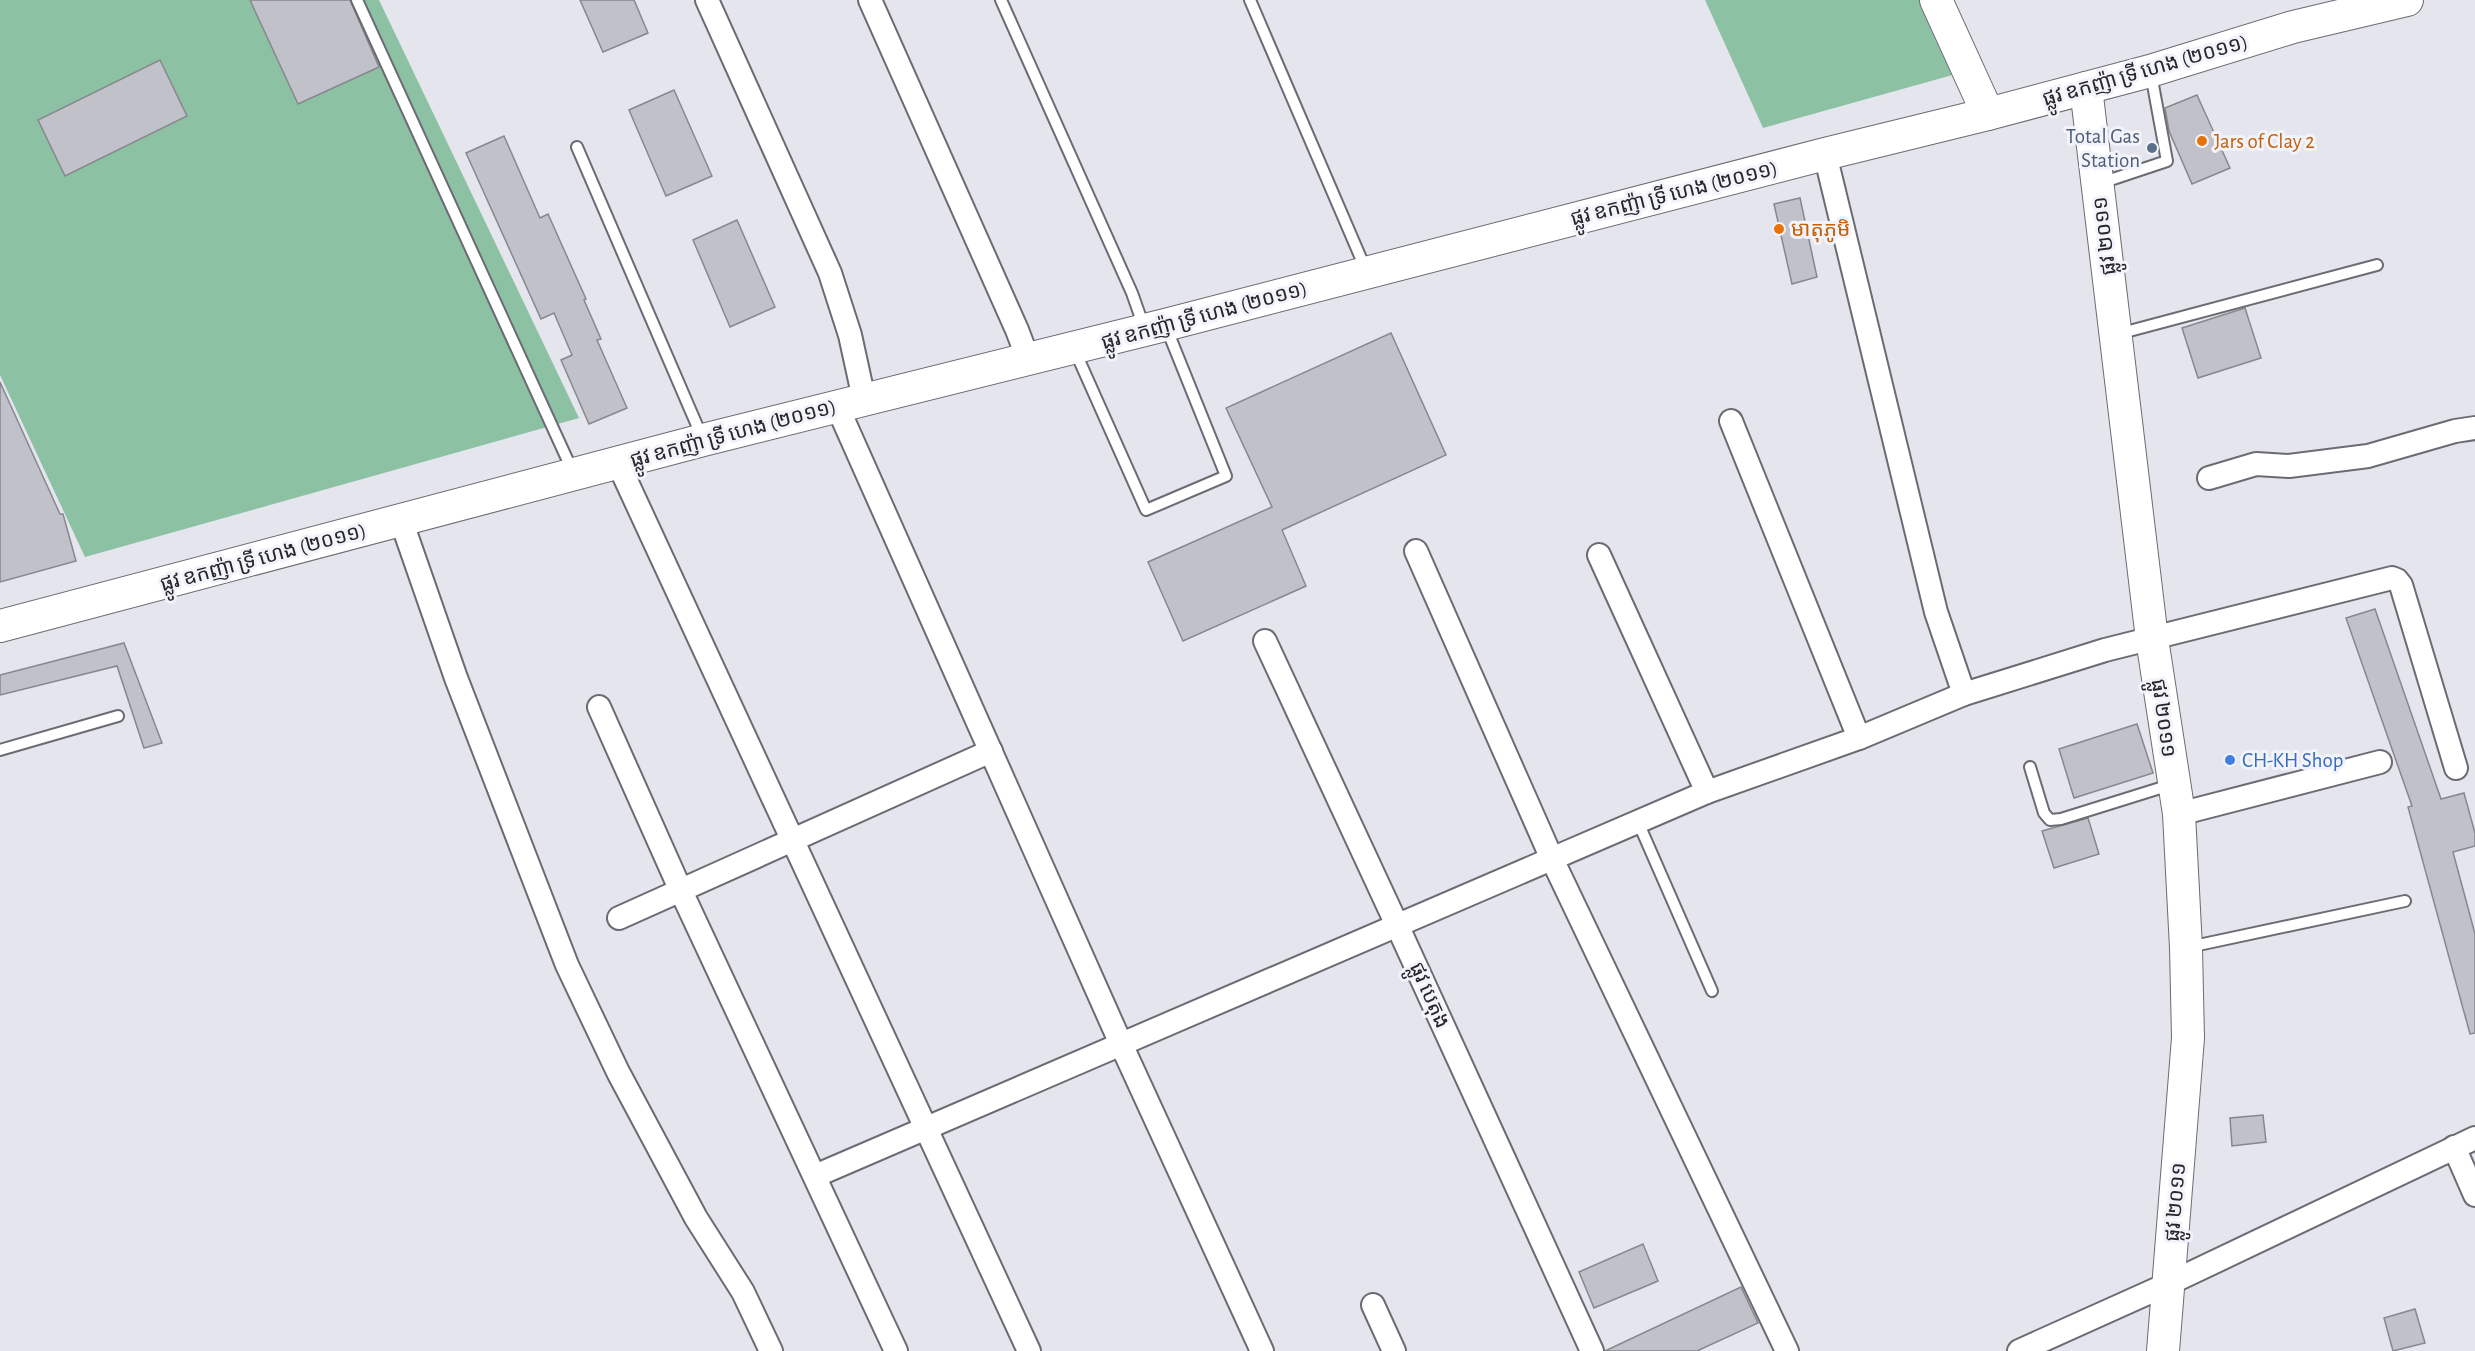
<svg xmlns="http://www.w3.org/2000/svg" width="2475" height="1351" viewBox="0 0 2475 1351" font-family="'Alegreya Sans','Noto Sans Khmer',sans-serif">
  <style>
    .green { fill: #8dc1a3 }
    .building { fill: #c1c1ca; stroke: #87878f; stroke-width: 1.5 }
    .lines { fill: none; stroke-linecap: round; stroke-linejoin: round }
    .service-casing { stroke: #6b6b73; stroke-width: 14 }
    .minor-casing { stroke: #6b6b73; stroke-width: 26 }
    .secondary-casing { stroke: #6b6b73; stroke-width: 34 }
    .service { stroke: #fff; stroke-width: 10 }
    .minor { stroke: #fff; stroke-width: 22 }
    .secondary { stroke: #fff; stroke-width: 32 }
    .food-dot { fill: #e8710a; stroke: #f2f3fb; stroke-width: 2 }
    .service-dot { fill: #5c6f8a; stroke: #f2f3fb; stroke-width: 2 }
    .shop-dot { fill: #3f7fe0; stroke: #f2f3fb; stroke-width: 2 }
    .labels { text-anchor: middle; stroke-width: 6; stroke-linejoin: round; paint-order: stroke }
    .street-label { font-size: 21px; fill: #27272a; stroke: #f2f3fb }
    .service-label { font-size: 21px; fill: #4e5e75; stroke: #f2f3fb; text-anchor: end }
    .food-label { font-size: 21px; fill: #c56008; stroke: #f2f3fb; text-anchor: start }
    .shop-label { font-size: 21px; fill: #366cbe; stroke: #f2f3fb; text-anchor: start }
  </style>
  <rect width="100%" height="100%" fill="#e5e5ee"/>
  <g class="green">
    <path d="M0,0H379L579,418L85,557L0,375Z"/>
    <path d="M1705,0H1922L1956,74L1763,128Z"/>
  </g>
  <g class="building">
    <path d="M250,0H350L379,67L298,104Z"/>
    <path d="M580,0H634L648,33L603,52Z"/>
    <path d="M160,60L187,116L65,176L38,120Z"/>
    <path d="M674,90L712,176L666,196L629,110Z"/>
    <path d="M2197,95L2230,168L2192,184L2169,131L2165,108Z"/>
    <path d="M504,136L540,218L548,214L586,299L584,300L601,339L597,340L627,408L589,424L561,360L572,355L554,313L541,319L466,153Z"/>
    <path d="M1800,198L1817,277L1792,284L1774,204Z"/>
    <path d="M737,220L775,307L730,327L693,240Z"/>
    <path d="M2245,308L2261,358L2198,378L2182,328Z"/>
    <path d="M1391,333L1446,455L1282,530L1306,586L1183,641L1148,562L1272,507L1226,408Z"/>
    <path d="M0,382L60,514H63L76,561L0,582Z"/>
    <path d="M2375,609L2441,799L2464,793L2475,833V846L2453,852L2475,934V1033L2470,1034L2408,807L2412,806L2346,618Z"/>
    <path d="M124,643L162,743L144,748L117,666L0,695V675Z"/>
    <path d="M2137,724L2153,773L2074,798L2059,749Z"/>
    <path d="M2088,818L2099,854L2054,868L2042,831Z"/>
    <path d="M2263,1115L2266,1142L2232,1146L2230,1118Z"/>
    <path d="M1643,1244L1658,1281L1594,1308L1579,1272Z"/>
    <path d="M1741,1287L1758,1323L1697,1351H1605Z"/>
    <path d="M2415,1309L2425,1343L2393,1351L2384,1318Z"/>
  </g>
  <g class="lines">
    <g class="service-casing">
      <g id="service">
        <path d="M357,0L573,472"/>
        <path d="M1001,0L1132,293L1144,327"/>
        <path d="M1250,0L1366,270"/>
        <path d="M577,147L702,437"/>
        <path d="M2101,183L2167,161L2151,74"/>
        <path d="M2118,334L2377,265"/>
        <path d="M1075,351L1146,510L1226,476L1166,327"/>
        <path d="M0,750L118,716"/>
        <path d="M2030,767L2044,813L2050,820L2061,819L2170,785"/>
        <path d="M1638,822L1712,991"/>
        <path d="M2189,947L2405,901"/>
      </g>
    </g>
    <g class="minor-casing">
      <g id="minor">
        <path d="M707,0L830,273L850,335L864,399"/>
        <path d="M870,0L1017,330L1028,359"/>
        <path d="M1825,154L1936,612L1964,694"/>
        <path d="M837,406L1121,1044L1262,1351"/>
        <path d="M1731,421L1859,738"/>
        <path d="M618,463L1029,1351"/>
        <path d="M2209,478L2256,464L2289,466L2368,456L2455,431L2475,428"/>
        <path d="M401,520L456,678L567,965L618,1072L696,1218L743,1292L771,1351"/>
        <path d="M1416,551L1552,859L1787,1351"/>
        <path d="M1599,555L1707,792"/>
        <path d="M1265,641L1397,925L1592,1351"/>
        <path d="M599,707L681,891L896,1351"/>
        <path d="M2179,814L2380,762"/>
        <path d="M619,918L991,751"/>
        <path d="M2454,1147L2475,1195"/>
        <path d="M815,1176L1707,792L1859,738L1964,694L2105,650L2392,578L2397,580L2401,585L2456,768"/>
        <path d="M1373,1305L1394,1351"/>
        <path d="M2019,1351L2168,1284L2475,1138"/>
      </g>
    </g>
    <g class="secondary-casing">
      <g id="secondary">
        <path d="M1936,0L1988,114"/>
        <path d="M2086,88L2152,639L2179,814L2186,948L2188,1038L2163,1351"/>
        <path d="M0,626L703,440L1165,325L1825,154L1988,114L2150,71L2293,27L2407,0"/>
      </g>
    </g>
    <use href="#service" class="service"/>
    <use href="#minor" class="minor"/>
    <use href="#secondary" class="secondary"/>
  </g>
  <g class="food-dot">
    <circle cx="2202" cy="141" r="6"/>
    <circle cx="1779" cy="229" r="6"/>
  </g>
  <circle class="service-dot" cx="2152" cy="148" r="6"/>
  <circle class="shop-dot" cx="2230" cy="760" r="6"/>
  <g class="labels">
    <g class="street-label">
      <text transform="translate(2145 70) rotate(-16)" y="7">ផ្លូវ ឧកញ៉ា ទ្រី ហេង (២០១១)</text>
      <text transform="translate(1674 193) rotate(-14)" y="7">ផ្លូវ ឧកញ៉ា ទ្រី ហេង (២០១១)</text>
      <text transform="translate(2104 236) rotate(-97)" y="7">ផ្លូវ ២០១១</text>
      <text transform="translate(1204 315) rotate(-15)" y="7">ផ្លូវ ឧកញ៉ា ទ្រី ហេង (២០១១)</text>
      <text transform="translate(733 433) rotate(-15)" y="7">ផ្លូវ ឧកញ៉ា ទ្រី ហេង (២០១១)</text>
      <text transform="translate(263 557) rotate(-15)" y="7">ផ្លូវ ឧកញ៉ា ទ្រី ហេង (២០១១)</text>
      <text transform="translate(2164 718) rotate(82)" y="7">ផ្លូវ ២០១១</text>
      <text transform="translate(1430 995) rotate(66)" y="7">ផ្លូវ បេតុង</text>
      <text transform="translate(2175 1202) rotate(-85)" y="7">ផ្លូវ ២០១១</text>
    </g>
    <g class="service-label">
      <text x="2140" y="143">Total Gas<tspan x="2140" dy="24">Station</tspan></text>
    </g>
    <g class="food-label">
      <text x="2214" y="148">Jars of Clay 2</text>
      <text x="1791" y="236">មាតុភូមិ</text>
    </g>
    <g class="shop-label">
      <text x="2242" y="767">CH-KH Shop</text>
    </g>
  </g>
</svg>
